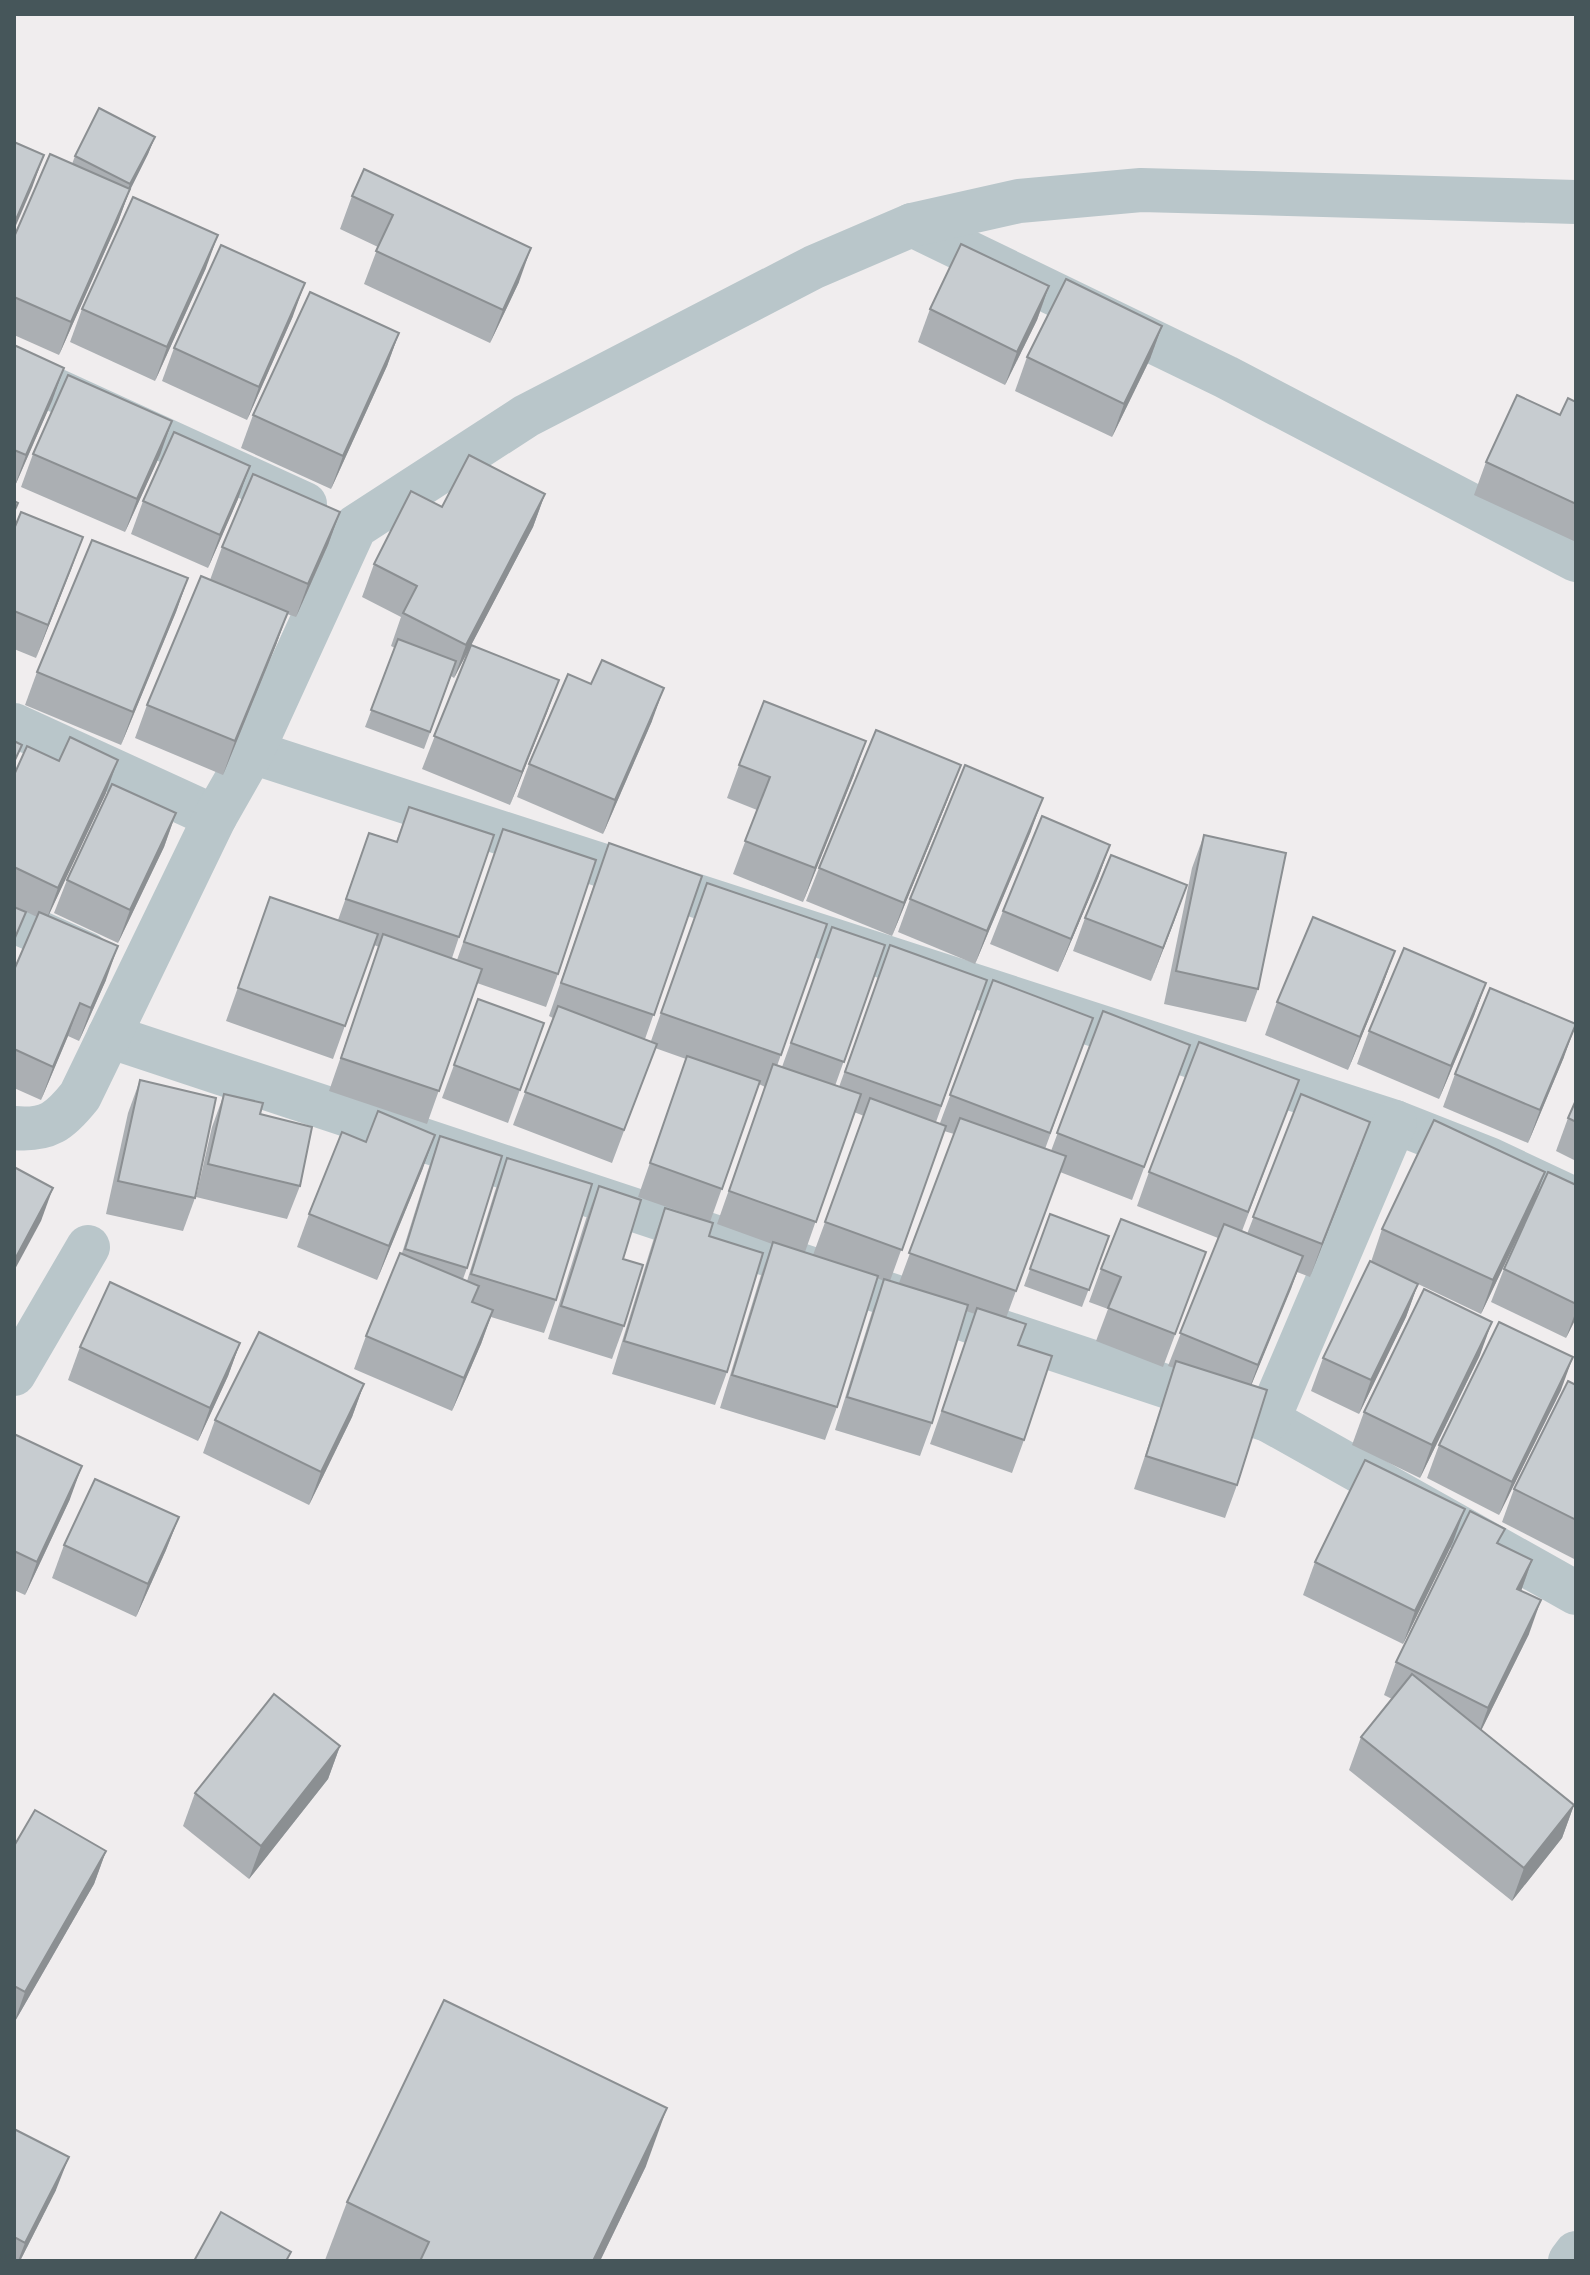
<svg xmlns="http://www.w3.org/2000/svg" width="1590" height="2275" viewBox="0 0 1590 2275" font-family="Poppins,sans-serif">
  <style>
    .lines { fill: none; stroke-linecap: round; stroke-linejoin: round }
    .minor { stroke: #b9c6ca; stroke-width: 44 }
    .wall { fill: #abafb3; fill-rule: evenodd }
    .shaded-wall { fill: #8b8f92 }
    .building { fill: #c7ccd0; stroke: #8b8f92; stroke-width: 2 }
  </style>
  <rect width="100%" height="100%" fill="#f0edee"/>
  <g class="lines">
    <g class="minor">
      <path d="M912,225L1226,377L1576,560"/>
      <path d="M14,371L305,504"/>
      <path d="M14,725L215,817"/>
      <path d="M252,752L1395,1122L1489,1159L1576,1200"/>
      <path d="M14,921L87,954"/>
      <path d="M109,1036L1268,1420L1576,1593"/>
      <path d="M14,1128C48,1131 60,1121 80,1096L215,817L252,752L355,527L526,416L814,267L912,225L1019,201L1141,190L1576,202"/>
      <path d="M14,1374L88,1247"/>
      <path d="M1268,1420L1395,1122"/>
      <path d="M1570,2261L1576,2253"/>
    </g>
  </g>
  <g class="wall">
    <path d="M155,137L148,154L129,192L118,222L59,355L14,335V237L72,164L75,156Z"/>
    <path d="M364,169L519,282L490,343L364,284L378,247L340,229L352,196Z"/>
    <path d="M206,268L155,381L70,342L82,309Z"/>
    <path d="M1049,286L1037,320L1005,385L918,342L930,309Z"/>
    <path d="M293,316L247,420L162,381L174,348Z"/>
    <path d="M1162,326L1150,359L1112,437L1015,391L1027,357Z"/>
    <path d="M399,333L387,366L331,489L241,448L253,415Z"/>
    <path d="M14,345L64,368L52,401L14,488Z"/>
    <path d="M1576,402V542L1474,495L1486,462L1560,415Z"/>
    <path d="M172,421L160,455L125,532L21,487L33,454Z"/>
    <path d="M250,466L238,499L208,568L131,534L143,501Z"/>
    <path d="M545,494L533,527L471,645L559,680L510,805L422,769L469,648L454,678L451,676L424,749L365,727L395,648L391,646L401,617L362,597L374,564L442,507Z"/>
    <path d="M340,512L328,545L296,617L287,614L276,645L223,775L135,738L147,705L210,580L222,547Z"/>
    <path d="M14,529L83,537L36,658L14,649Z"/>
    <path d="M188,578L176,612L121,745L25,705L37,672Z"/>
    <path d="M591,684L652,721L603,834L517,797L529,764Z"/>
    <path d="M739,765L854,775L803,902L733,874L757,810L727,798Z"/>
    <path d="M14,775L106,793L48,916L106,980L79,1041L68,1036L41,1100L14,1088V970L37,917L14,906Z"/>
    <path d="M948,799L892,936L806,901L819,868Z"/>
    <path d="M409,807L459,937L452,958L457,960L503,829L558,974L546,1007L477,983L427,1124L329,1091L379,947L374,945L333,1059L226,1021L270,897L338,920L369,833L396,842Z"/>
    <path d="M176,813L164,847L118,943L54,913L67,880Z"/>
    <path d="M1031,831L975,964L898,932L910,899Z"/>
    <path d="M1204,835L1258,989L1246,1022L1164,1004L1192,868Z"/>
    <path d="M1110,845L1098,878L1058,972L990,944L1003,911Z"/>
    <path d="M597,876H702L645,1039L651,1041L695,916L827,924L777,1066L782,1067L832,927L885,945L835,1086L839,1087L890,945L987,980L936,1122L940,1123L993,980L1093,1018L1045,1149L1051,1151L1103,1011L1190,1045L1132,1200L1060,1172L1006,1318L1018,1345L1024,1440L1012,1473L930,1444L975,1314L966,1311L932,1423L920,1456L835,1430L872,1312L884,1281L877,1278L837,1407L825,1440L720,1408L761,1275L772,1244L717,1224L765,1087L759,1084L710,1222L709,1236L727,1372L715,1405L612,1374L653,1241L665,1208L707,1221L638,1197L686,1059L655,1048L612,1163L513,1125L553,1018L549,1016ZM854,1112L864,1116L813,1255L805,1252ZM944,1131L954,1134L899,1283L890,1281Z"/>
    <path d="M1085,918L1175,919L1151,981L1073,951Z"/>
    <path d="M1395,951L1383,984L1348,1070L1265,1035L1277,1002Z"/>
    <path d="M1486,983L1474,1016L1439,1099L1357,1064L1369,1031Z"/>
    <path d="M478,999L544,1023L508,1123L442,1098Z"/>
    <path d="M1564,1057L1528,1143L1443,1107L1455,1074Z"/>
    <path d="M140,1080L195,1198L183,1231L106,1214L128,1113Z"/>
    <path d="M1299,1080L1242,1231L1247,1234L1301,1094L1370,1122L1310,1277L1297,1272L1251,1385L1237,1485L1225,1518L1134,1489L1174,1368L1168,1366L1218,1238L1137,1206L1149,1172Z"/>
    <path d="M224,1094L260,1114L300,1186L287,1219L196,1197L212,1127Z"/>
    <path d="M1576,1100V1161L1556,1151L1568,1118Z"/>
    <path d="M440,1136L467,1268L463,1279L467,1281L495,1191L507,1158L556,1300L544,1333L491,1317L481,1344L452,1411L354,1369L366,1336L402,1253L428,1170Z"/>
    <path d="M423,1168L377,1280L297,1247L309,1214Z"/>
    <path d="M1545,1172L1533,1205L1481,1314L1418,1284L1406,1317L1359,1414L1311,1391L1323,1358L1371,1262L1382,1229Z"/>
    <path d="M1576,1185V1318L1566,1338L1491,1302L1504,1269Z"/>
    <path d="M599,1186L623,1259L624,1326L612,1359L548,1339L586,1219Z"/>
    <path d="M1050,1214L1109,1236L1082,1307L1024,1286Z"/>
    <path d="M1206,1252L1163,1367L1096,1341L1108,1309L1089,1302L1101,1269Z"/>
    <path d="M240,1343L228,1376L198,1441L68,1380L80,1347Z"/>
    <path d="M1480,1355L1420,1478L1352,1445L1364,1412Z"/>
    <path d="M364,1384L352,1417L309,1505L203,1453L215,1420Z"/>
    <path d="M1576,1385V1560L1502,1522L1514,1489Z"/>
    <path d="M1561,1390L1499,1515L1427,1478L1439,1445Z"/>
    <path d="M14,1434L70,1499L25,1595L14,1590Z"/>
    <path d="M179,1517L166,1550L136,1617L52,1578L64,1545Z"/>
    <path d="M1453,1542L1403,1644L1303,1595L1315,1562Z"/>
    <path d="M1499,1544L1532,1560L1521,1591L1529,1634L1481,1730L1574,1805L1562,1838L1512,1901L1349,1770L1361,1737L1392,1699L1384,1695L1396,1662Z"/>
    <path d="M340,1746L328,1779L249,1879L183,1826L195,1793Z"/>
    <path d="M14,1846L106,1851L94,1884L14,2023Z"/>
    <path d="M14,2129L56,2190L20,2261H14Z"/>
    <path d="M646,2166L600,2261L325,2260L347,2202Z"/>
  </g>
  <g class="shaded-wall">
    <path d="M155,137L148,154L129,192L118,222L59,355L71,322L130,184Z"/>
    <path d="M44,155L32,188L14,230V224Z"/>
    <path d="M218,235L206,268L155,381L167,347Z"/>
    <path d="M531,248L519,282L490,343L503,310Z"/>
    <path d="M305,283L293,316L247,420L259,387Z"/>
    <path d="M1049,286L1037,320L1005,385L1017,352Z"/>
    <path d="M1162,326L1150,359L1112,437L1124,404Z"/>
    <path d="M399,333L387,366L331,489L343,456Z"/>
    <path d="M64,368L52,401L14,488L26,455Z"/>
    <path d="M172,421L160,455L125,532L137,499Z"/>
    <path d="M250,466L238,499L208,568L220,535Z"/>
    <path d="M545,494L533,527L454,678L466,645Z"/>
    <path d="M340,512L328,545L296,617L308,584Z"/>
    <path d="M83,537L71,570L36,658L48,625Z"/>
    <path d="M188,578L176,612L121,745L133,712Z"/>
    <path d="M288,612L276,645L223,775L235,741Z"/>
    <path d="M559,680L547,713L510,805L522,772Z"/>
    <path d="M664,688L652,721L603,834L615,800Z"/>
    <path d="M866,741L854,775L803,902L815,868Z"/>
    <path d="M118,760L106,793L46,921L58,888Z"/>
    <path d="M961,765L948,799L892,936L904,903Z"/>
    <path d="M1043,798L1031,831L975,964L987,931Z"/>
    <path d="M176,813L164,847L118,943L130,910Z"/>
    <path d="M1110,845L1098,878L1058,972L1071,939Z"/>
    <path d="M1187,885L1175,919L1151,981L1163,948Z"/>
    <path d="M118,946L106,980L79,1041L91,1008Z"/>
    <path d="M1395,951L1383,984L1348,1070L1360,1037Z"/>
    <path d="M1486,983L1474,1016L1439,1099L1451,1066Z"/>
    <path d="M80,1003L68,1036L41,1100L53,1067Z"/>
    <path d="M1576,1024L1564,1057L1528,1143L1540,1110Z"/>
    <path d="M1370,1122L1358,1155L1310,1277L1322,1244Z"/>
    <path d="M435,1135L423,1168L377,1280L389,1246Z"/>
    <path d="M1545,1172L1533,1205L1481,1314L1493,1280Z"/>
    <path d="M53,1188L41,1221L14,1271V1261Z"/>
    <path d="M1303,1256L1291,1289L1246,1398L1258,1365Z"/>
    <path d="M1418,1284L1406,1317L1359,1414L1371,1380Z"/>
    <path d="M493,1310L481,1344L452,1411L464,1378Z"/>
    <path d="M1576,1311V1318L1566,1338Z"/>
    <path d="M1492,1322L1480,1355L1420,1478L1432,1445Z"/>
    <path d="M240,1343L228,1376L198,1441L210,1408Z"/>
    <path d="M1573,1357L1561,1390L1499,1515L1512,1482Z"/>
    <path d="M364,1384L352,1417L309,1505L321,1472Z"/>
    <path d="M82,1466L70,1499L25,1595L37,1562Z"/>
    <path d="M1465,1509L1453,1542L1403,1644L1415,1611Z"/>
    <path d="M179,1517L166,1550L136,1617L148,1584Z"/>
    <path d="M1532,1560L1520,1594L1517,1589Z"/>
    <path d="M1541,1600L1529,1634L1476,1741L1488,1708Z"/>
    <path d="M340,1746L328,1779L249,1879L261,1846Z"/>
    <path d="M1574,1805L1562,1838L1512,1901L1524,1868Z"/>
    <path d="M106,1851L94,1884L14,2023L25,1992Z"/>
    <path d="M667,2108L646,2166L600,2261H593Z"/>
    <path d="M69,2157L56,2190L20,2261H18L25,2243Z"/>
  </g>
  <g class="building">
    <path d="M99,108L155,137L130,184L75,156Z"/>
    <path d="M14,142L44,155L14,224Z"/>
    <path d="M50,154L130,189L71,322L14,297V237Z"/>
    <path d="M364,169L531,248L503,310L376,251L393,215L352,196Z"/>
    <path d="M133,197L218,235L167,347L82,309Z"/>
    <path d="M961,244L1049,286L1017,352L930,309Z"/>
    <path d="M221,245L305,283L259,387L174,348Z"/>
    <path d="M1066,279L1162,326L1124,404L1027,357Z"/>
    <path d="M310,292L399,333L343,456L253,415Z"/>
    <path d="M14,345L64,368L26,455L14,450Z"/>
    <path d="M68,375L172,421L137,499L33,454Z"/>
    <path d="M1517,395L1560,415L1568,398L1576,402V504L1486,462Z"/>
    <path d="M174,432L250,466L220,535L143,501Z"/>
    <path d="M469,455L545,494L466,645L403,613L417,586L374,564L411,491L442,507Z"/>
    <path d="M253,474L340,512L308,584L222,547Z"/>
    <path d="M14,501L18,503L14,512Z"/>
    <path d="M21,512L83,537L48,625L14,611V529Z"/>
    <path d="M92,540L188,578L133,712L37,672Z"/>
    <path d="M201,576L288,612L235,741L147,705Z"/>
    <path d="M398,639L456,661L430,732L371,710Z"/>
    <path d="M471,645L559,680L522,772L434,736Z"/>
    <path d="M602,660L664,688L615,800L529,764L568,674L591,684Z"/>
    <path d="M764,701L866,741L815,868L745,841L770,777L739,765Z"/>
    <path d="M876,730L961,765L904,903L819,868Z"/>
    <path d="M70,737L118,760L58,888L14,867V775L27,746L59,761Z"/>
    <path d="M14,741L22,745L14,762Z"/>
    <path d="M965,765L1043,798L987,931L910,899Z"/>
    <path d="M112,784L176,813L130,910L67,880Z"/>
    <path d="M409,807L494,835L459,937L346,899L369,833L397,842Z"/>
    <path d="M1042,816L1110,845L1071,939L1003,911Z"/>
    <path d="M503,829L596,860L558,974L464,942Z"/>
    <path d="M1204,835L1286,853L1258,989L1176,971Z"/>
    <path d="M609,843L702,876L654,1015L561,983Z"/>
    <path d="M1111,855L1187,885L1163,948L1085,918Z"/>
    <path d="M707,883L827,924L781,1055L661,1013Z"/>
    <path d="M270,897L378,934L345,1026L238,988Z"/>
    <path d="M14,907L26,912L14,940Z"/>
    <path d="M39,912L118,946L91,1008L80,1003L53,1067L14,1049V970Z"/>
    <path d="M1313,917L1395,951L1360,1037L1277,1002Z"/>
    <path d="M832,927L885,945L844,1062L791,1043Z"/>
    <path d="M383,934L482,969L439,1091L341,1058Z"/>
    <path d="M890,945L987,980L941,1106L845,1072Z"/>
    <path d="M1404,948L1486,983L1451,1066L1369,1031Z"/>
    <path d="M993,980L1093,1018L1050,1133L950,1095Z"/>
    <path d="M1490,988L1576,1024L1540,1110L1455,1074Z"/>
    <path d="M478,999L544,1023L520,1090L454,1065Z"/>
    <path d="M558,1006L657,1044L624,1130L525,1092Z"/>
    <path d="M1103,1011L1190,1045L1144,1167L1057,1133Z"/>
    <path d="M1199,1042L1299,1080L1248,1212L1149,1172Z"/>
    <path d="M687,1056L760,1081L722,1189L650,1163Z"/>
    <path d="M773,1064L861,1094L816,1222L729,1191Z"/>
    <path d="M140,1080L216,1098L195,1198L118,1181Z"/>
    <path d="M224,1094L263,1103L260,1114L312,1127L300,1186L208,1164Z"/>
    <path d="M1301,1094L1370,1122L1322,1244L1253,1217Z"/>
    <path d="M870,1098L946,1126L902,1250L825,1222Z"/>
    <path d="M1576,1100V1122L1568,1118Z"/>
    <path d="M378,1111L435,1135L389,1246L309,1214L342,1132L366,1142Z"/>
    <path d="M960,1118L1066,1156L1016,1291L909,1253Z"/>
    <path d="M1434,1120L1545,1172L1493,1280L1382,1229Z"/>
    <path d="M440,1136L502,1156L467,1268L405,1249Z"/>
    <path d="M507,1158L592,1184L556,1300L471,1274Z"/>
    <path d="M14,1167L53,1188L14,1261Z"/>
    <path d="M1548,1172L1576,1185V1304L1504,1269Z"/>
    <path d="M599,1186L641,1200L623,1259L643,1265L624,1326L561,1306Z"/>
    <path d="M665,1208L713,1223L709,1236L763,1253L727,1372L624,1341Z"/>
    <path d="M1050,1214L1109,1236L1089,1290L1030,1269Z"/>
    <path d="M1121,1219L1206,1252L1175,1334L1108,1308L1121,1277L1101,1269Z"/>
    <path d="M1224,1224L1303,1256L1258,1365L1180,1333Z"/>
    <path d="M773,1242L878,1276L837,1407L732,1375Z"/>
    <path d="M400,1253L479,1286L472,1302L493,1310L464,1378L366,1336Z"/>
    <path d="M1370,1261L1418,1284L1371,1380L1323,1358Z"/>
    <path d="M884,1279L968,1305L932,1423L847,1397Z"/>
    <path d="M110,1282L240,1343L210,1408L80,1347Z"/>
    <path d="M1424,1289L1492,1322L1432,1445L1364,1412Z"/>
    <path d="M977,1308L1026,1324L1018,1345L1052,1356L1024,1440L942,1411Z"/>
    <path d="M1499,1322L1573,1357L1512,1482L1439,1445Z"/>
    <path d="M259,1332L364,1384L321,1472L215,1420Z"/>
    <path d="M1176,1361L1267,1390L1237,1485L1146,1456Z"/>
    <path d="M1568,1381L1576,1385V1520L1514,1489Z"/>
    <path d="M14,1434L82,1466L37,1562L14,1551Z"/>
    <path d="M1365,1460L1465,1509L1415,1611L1315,1562Z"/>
    <path d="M95,1479L179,1517L148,1584L64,1545Z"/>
    <path d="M1470,1511L1505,1529L1497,1543L1532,1560L1517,1589L1541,1600L1488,1708L1396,1662Z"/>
    <path d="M1412,1674L1574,1805L1524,1868L1361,1737Z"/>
    <path d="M274,1694L340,1746L261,1846L195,1793Z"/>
    <path d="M35,1810L106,1851L25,1992L14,1986V1846Z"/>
    <path d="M444,2000L667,2108L593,2261H420L429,2242L347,2202Z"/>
    <path d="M14,2129L69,2157L25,2243L14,2237Z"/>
    <path d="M221,2212L291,2252L286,2261H194Z"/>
  </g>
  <rect width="1590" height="2275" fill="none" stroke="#46565a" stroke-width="32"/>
</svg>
